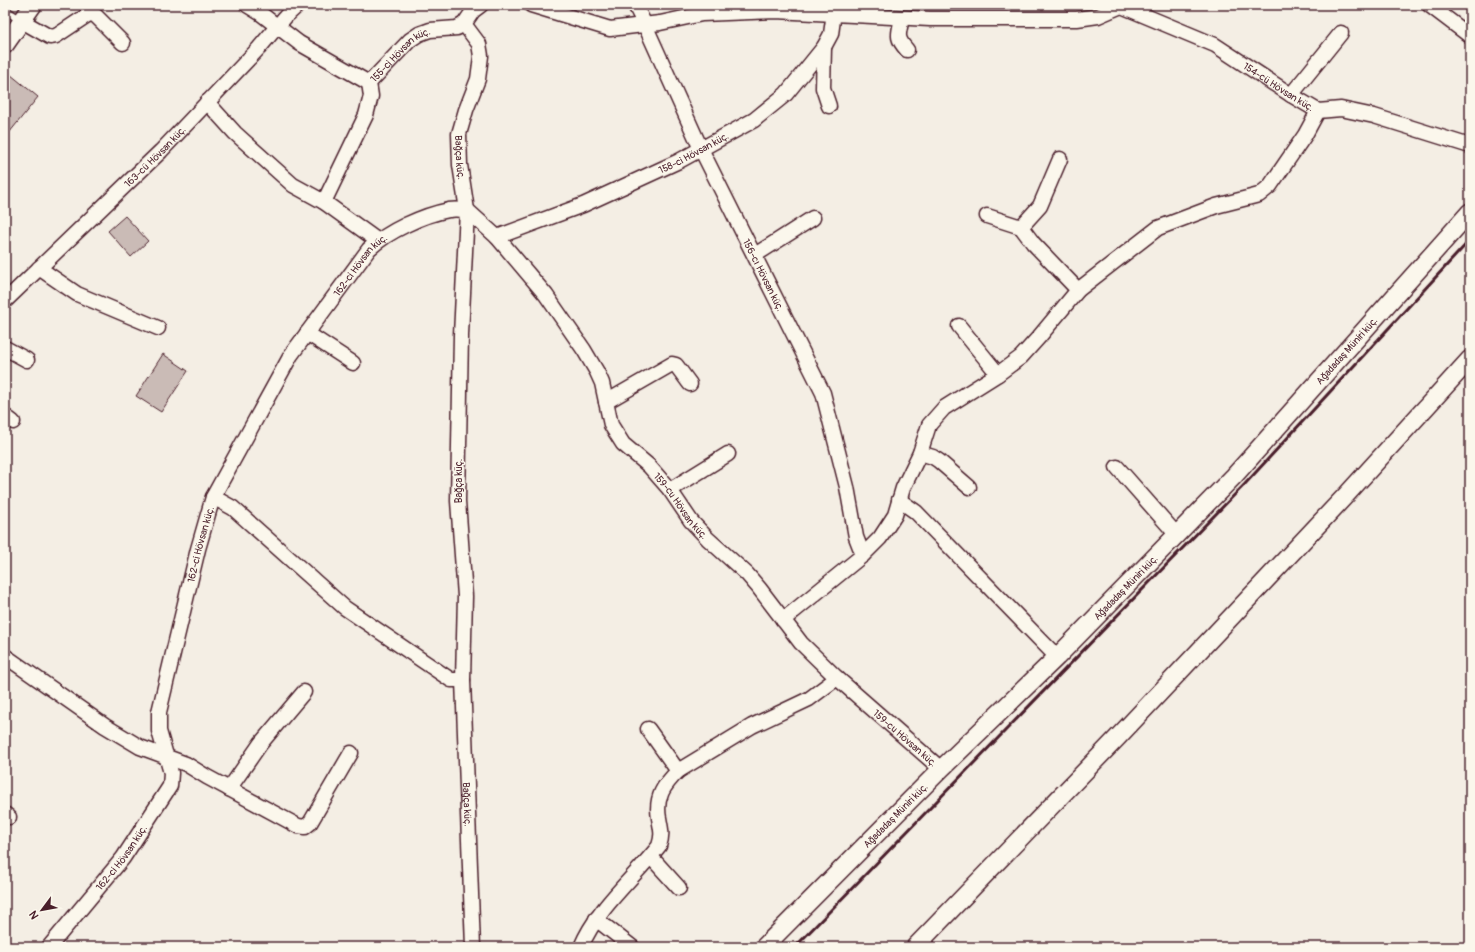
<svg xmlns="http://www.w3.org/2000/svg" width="1475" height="952" viewBox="0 0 1475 952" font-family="Pangolin,sans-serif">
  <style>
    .building { fill: #cabbb6; stroke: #4a1f2b }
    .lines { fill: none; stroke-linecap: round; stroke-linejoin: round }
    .service-casing { stroke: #4a1f2b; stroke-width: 10 }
    .minor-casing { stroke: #4a1f2b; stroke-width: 17 }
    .tertiary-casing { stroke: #4a1f2b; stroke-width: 20 }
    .service { stroke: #fbf7ec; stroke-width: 7 }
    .minor { stroke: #fbf7ec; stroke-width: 14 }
    .tertiary { stroke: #fbf7ec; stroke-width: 17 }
    .rail { stroke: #4a1f2b; stroke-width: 3 }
    .labels { text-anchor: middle; stroke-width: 3; stroke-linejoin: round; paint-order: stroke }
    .street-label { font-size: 10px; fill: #4a1f2b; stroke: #fbf7ec }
  </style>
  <rect width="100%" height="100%" fill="#f4eee4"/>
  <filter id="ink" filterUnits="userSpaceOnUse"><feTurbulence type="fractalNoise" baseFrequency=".025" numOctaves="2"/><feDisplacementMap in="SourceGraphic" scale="8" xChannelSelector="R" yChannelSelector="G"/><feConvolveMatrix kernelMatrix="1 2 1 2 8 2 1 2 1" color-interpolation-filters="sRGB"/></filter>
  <g filter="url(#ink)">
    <g class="building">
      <path d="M5,70L38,97L5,138Z"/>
      <path d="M125,216L148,241L131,257L108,231Z"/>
      <path d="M163,354L188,371L161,412L136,396Z"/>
    </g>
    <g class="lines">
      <g class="service-casing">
        <path id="service" d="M5,10L22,21"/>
      </g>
      <g class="minor-casing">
        <g id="minor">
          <path d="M247,5L260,13L299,43L369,83"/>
          <path d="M531,5L610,29L660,23L702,14L776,11L930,19H1077L1098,16L1121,6"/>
          <path id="s1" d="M635,5L645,25L701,149L823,393L847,487L856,537L863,555"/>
          <path id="s2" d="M1119,5L1215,45L1291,95L1318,111L1341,109L1374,116L1470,146"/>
          <path d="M1429,5L1470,36"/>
          <path d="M902,18C899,34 895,37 907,50"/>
          <path d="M22,21L50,37L56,36L89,14L95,15L123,43"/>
          <path id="s3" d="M464,24L479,44L481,56L478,79L466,110L459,134L460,165L467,210L461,335L458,501L465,596L463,680L473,947"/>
          <path d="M824,47L823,88L829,106"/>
          <path d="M1291,95L1341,33"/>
          <path d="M207,102L235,133L293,185L324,202L378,241"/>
          <path id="s4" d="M324,202L366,115L371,96L369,83L410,40L419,34L430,30L457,28L464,24L473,11L481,5"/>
          <path d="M987,216L1021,227L1033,243L1078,290"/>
          <path d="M1021,227L1040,206L1060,159"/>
          <path id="s5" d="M497,237L583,205L679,161L754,120L786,94L824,47L831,34L835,5"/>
          <path d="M755,255L813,218"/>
          <path d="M39,268L77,294L158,328"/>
          <path id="s6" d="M5,301L161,151L259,48L286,16L298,5"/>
          <path d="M959,326L998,374"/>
          <path d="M307,333L353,363"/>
          <path d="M5,348L27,360"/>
          <path d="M606,402L672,364L676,365L690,384"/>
          <path d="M5,416L13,422"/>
          <path d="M920,453L933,457L939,461L969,487"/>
          <path d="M1117,467L1176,534"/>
          <path d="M670,490L728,454"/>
          <path d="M213,497L233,508L345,608L451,680H463"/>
          <path d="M899,500L916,512L1057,657"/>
          <path d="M783,620L863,555L880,538L895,515L903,488L920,453L929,425L944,408L998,374L1021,357L1039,337L1078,290L1158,228L1216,206L1259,195L1270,186L1305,135L1318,111"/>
          <path d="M5,656L105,726L140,747L186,764L207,777L298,826L305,827L310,823L351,753"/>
          <path d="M648,729L678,771"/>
          <path d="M229,789L261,743L304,692"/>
          <path d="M5,814L9,817"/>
          <path d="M651,857L679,888"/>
          <path d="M596,919L632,947"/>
          <path id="s7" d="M49,947L123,858L170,786L171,773L159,731V712L198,549L213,497L291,355L369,249C388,231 423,215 449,210C455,209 461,210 467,210L497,237L546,295L584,350L597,372L602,383L611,425L623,444L649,466L670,490L691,521L708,539L747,574L759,588L801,643L837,678L941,769"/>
          <path d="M581,947C597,908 634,878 659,846C663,834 661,830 659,818C655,797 664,785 678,771L752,726L809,699L837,678"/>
        </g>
      </g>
      <g class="tertiary-casing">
        <g id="tertiary">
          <path d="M5,45L33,5"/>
          <path id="s8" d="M764,947L941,769L1057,657L1234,476L1470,212"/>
          <path d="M915,947L1118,737L1348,493L1470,359"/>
        </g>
      </g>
      <use href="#service" class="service"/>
      <use href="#minor" class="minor"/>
      <use href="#tertiary" class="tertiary"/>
      <path class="rail" d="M795,947L1245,484L1470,240"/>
    </g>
  </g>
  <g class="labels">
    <g class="street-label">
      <text dy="4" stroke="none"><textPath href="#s4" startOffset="172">155-ci Hövsan küç.</textPath></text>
      <text dy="4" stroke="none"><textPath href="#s2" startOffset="180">154-cü Hövsan küç.</textPath></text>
      <text dy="4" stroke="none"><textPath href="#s5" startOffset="214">158-ci Hövsan küç.</textPath></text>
      <text dy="4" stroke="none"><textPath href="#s6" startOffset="208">163-cü Hövsan küç.</textPath></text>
      <text dy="4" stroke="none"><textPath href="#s3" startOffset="142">Bağça küç.</textPath></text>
      <text dy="4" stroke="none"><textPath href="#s7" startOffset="775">162-ci Hövsan küç.</textPath></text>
      <text dy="4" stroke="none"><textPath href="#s1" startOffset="299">156-cı Hövsan küç.</textPath></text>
      <text dy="4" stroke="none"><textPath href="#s8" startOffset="834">Ağadadaş Müniri küç.</textPath></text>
      <text transform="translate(458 481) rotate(-90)" y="4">Bağça küç.</text>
      <text dy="4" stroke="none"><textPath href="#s7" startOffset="1272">159-cu Hövsan küç.</textPath></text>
      <text dy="4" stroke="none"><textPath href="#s7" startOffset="450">162-ci Hövsan küç.</textPath></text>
      <text dy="4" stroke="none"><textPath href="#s8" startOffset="510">Ağadadaş Müniri küç.</textPath></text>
      <text dy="4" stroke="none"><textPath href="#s7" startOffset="1596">159-cu Hövsan küç.</textPath></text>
      <text dy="4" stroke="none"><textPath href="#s3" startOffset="790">Bağça küç.</textPath></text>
      <text dy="4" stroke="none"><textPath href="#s8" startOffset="186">Ağadadaş Müniri küç.</textPath></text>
      <text dy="4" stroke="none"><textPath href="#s7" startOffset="115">162-ci Hövsan küç.</textPath></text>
    </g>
  </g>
  <rect width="1475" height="952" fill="none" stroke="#fbf7ec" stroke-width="20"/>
  <rect x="10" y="10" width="1455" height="932" fill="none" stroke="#4a1f2b" stroke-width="1.5" filter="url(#ink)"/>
  <g transform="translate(42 910) rotate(238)" stroke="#fbf7ec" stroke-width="3" paint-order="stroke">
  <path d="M0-3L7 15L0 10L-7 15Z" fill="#4a1f2b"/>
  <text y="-6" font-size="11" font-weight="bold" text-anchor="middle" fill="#4a1f2b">N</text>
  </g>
</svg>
